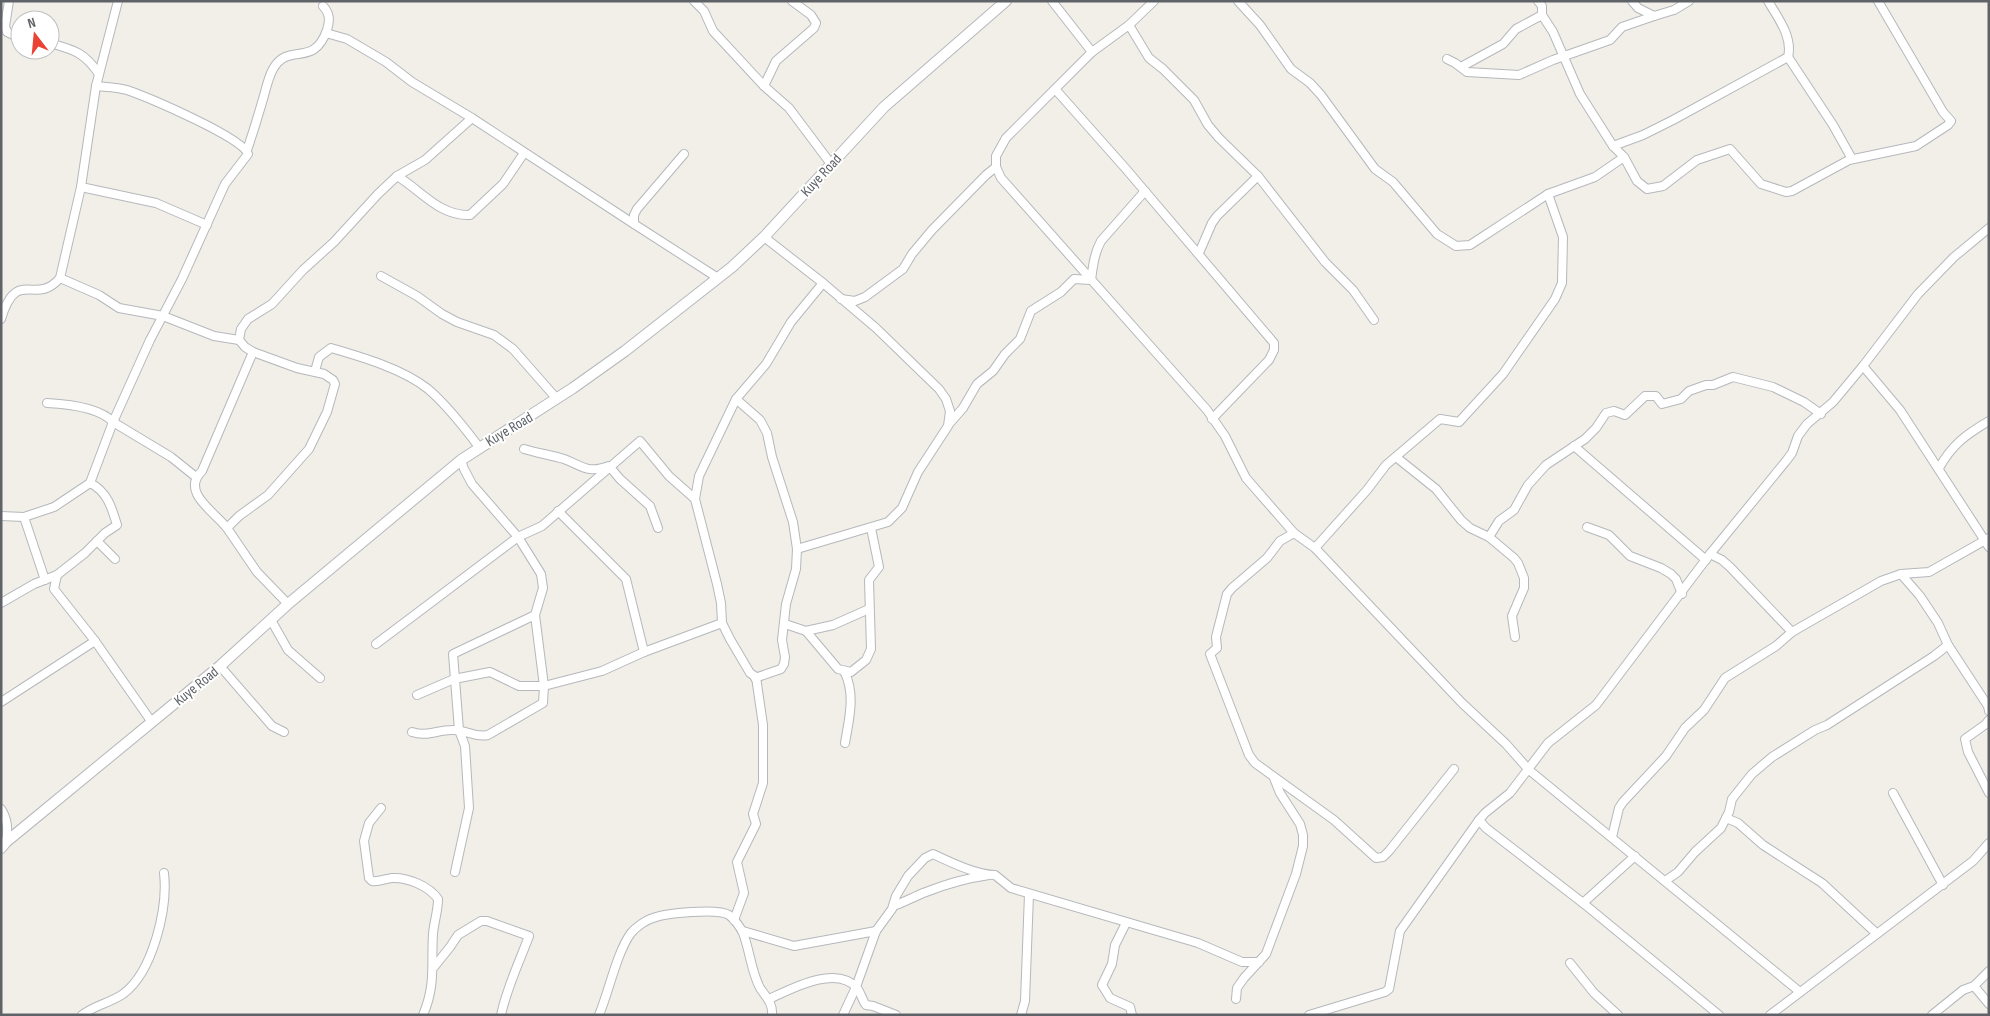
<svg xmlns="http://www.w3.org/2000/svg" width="1990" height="1016" viewBox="0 0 1990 1016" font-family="'Sofia Sans Condensed',sans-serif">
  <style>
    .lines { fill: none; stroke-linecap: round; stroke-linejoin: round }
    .minor-casing { stroke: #b5b8bc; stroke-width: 10 }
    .tertiary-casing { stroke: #b5b8bc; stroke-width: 12 }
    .minor { stroke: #fff; stroke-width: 8 }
    .tertiary { stroke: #fff; stroke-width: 10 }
    .labels { text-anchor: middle; stroke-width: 4; stroke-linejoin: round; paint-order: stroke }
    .street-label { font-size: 15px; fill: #5f6368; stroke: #fff }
  </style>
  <rect width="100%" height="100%" fill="#f1efe8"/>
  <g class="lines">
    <g class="minor-casing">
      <g id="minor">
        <path d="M9,1L5,26L7,32L13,35L20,34"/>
        <path d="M694,1L704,11L713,31L764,86L789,108L831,164"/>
        <path d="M1052,1L1092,52"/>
        <path d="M1154,1L1129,25L1092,52L1006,138L996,156V167L1001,178L1207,410L1225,436L1246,478L1294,533L1315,548L1462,703L1506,744L1529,770L1800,992"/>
        <path d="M1238,1L1260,25L1291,69L1310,83L1321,95L1375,169L1393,182L1437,234L1456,246L1470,245L1548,194L1595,177L1624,157L1613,146L1580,94L1553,32L1542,15V6L1538,1"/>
        <path d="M1632,1L1638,8L1654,16L1674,10L1689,1"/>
        <path d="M1129,25L1149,58L1163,69L1194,100L1208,125L1219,138L1258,176L1325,262L1353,290L1374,320"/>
        <path d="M326,33L347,39L386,62L412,82L472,118L634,224"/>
        <path d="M50,43C74,50 84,52 99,74"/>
        <path d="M1788,57L1833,125L1852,159"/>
        <path d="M1447,59L1455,63L1467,72L1519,75L1553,60L1610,40L1622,27L1654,16"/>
        <path d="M1461,67L1503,44L1516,29L1542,15"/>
        <path d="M764,86L776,61L814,28L816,23L811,15L792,1"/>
        <path d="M1055,89L1126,169L1274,343V350L1269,360L1212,419"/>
        <path d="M1613,146L1643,135L1673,120L1788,57C1793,37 1778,18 1768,1"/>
        <path d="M247,150C253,133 258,116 263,99C266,89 268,78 273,69C289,41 313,69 327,30C330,20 330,14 323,6"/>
        <path d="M684,154L637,209L634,215V224L718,278"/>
        <path d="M1624,157L1637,181L1647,189L1663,186L1697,160L1730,149L1761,184L1786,192L1792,191L1849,160L1916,146L1948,125L1951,121L1943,112L1878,1"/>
        <path d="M397,176C422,191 439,216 470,215L503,184L524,153"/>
        <path d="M81,187L156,203L207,225"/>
        <path d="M764,237L823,283L876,328L939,389L946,399L950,411L948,426L918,472L902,508L888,522L797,549"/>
        <path d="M1199,253L1212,223L1217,216L1258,176"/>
        <path d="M381,276L417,296L442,314L457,322L494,335L513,349L557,399"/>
        <path d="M60,278L99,295L119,308L163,316L214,336L239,340L245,347L253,352L297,368L324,374L333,380L335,384L327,412L309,449L268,495L239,516L227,528L257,572L288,604"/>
        <path d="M841,299L855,301L865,297L903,269L912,254L932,230L986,175L996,167"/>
        <path d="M1,319C17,266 35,307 60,278L81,187L96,86L118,1"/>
        <path d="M239,340L241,329L248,319L272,304L303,270L334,242L378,194L397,176L425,160L472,118"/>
        <path d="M1863,366L1900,410L1989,547"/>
        <path d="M315,371L319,357L331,348C362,357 403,369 428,389C447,405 464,427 479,447"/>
        <path d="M736,399L760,420L767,433L772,457L793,522L797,549L796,569L786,604L782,640L785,657L784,664L781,669L755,678"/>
        <path d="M47,403C67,404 99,407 113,422L171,457L196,477"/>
        <path d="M949,424L963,408L977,384L993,371L1005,354L1020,339L1031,311L1061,292L1074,279L1091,280C1093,266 1094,254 1101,241L1145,191"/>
        <path d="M1574,446L1706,560"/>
        <path d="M524,449C537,453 551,455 564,459C583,466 587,474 609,466L620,479L650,506L658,528"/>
        <path d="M1396,457L1436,489L1461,520L1470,528L1489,537L1514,558L1518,563L1524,578V588L1512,616L1515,637"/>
        <path d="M1939,468C1952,445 1965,435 1989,421"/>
        <path d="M558,511L626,579L644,652"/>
        <path d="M1,516L24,517L54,507L90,483L113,422L150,340L182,279L225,184L248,154C242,137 147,97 127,90C117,87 106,87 96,86"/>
        <path d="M24,517L45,580"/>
        <path d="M1587,527L1609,535L1630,556L1661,568L1671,574L1676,579L1682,594"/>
        <path d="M227,528C215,512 180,492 202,471L253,352"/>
        <path d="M1294,533L1280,541L1267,558L1232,588L1227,594L1216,637L1217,648L1210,654L1249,755L1255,763L1334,820L1376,858L1383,857L1389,851L1454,769"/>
        <path d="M1489,537L1499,521L1514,510L1528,485L1546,465L1585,439L1596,428L1606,413L1614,411L1625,415L1645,396H1656L1662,404L1681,399L1689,391L1706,385H1713L1733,377L1773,387L1804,402L1821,414"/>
        <path d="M97,541L115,559"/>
        <path d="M1315,548L1367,490L1386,465L1440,419L1459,422L1503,374L1555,299L1562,283L1563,237L1548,194"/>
        <path d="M1710,554L1722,560L1730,567L1792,632"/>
        <path d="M1901,574L1920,596L1938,623L1948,645L1988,706L1989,711"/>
        <path d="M57,575L54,589L95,641L151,721"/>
        <path d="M1,603L34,584L57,575L85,553L105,533L117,525C112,508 107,491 90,483"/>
        <path d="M271,620L288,650L320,678"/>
        <path d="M785,624L806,631L838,669L851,672L866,660L871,649L869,580L879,567L871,528"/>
        <path d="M806,631L833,625L869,609"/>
        <path d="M376,644L518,537L542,526L640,441L669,476L695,499"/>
        <path d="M220,666L272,726L284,732"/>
        <path d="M844,671C856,694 849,719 845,743"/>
        <path d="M417,695L454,679L490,672L519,686H544L602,671L644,652L722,623"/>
        <path d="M1,702L95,641"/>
        <path d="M1989,720L1986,724L1965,739L1968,752L1989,793"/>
        <path d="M412,732C427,737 437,730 452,730C465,729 474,738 488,735L543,703L544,686L535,615L543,588L541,574L518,537L472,484L464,469L461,460"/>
        <path d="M1893,793L1943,885"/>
        <path d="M381,808L369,823L364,841L369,878L372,881C379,882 384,879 392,878C407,877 429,886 438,899C438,911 434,922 433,934C431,964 436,985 423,1015"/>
        <path d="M1,809C8,820 8,829 6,842"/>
        <path d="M1726,818L1738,823L1763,845L1822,883L1876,933"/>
        <path d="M1479,820L1486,828L1583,903L1719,1015"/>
        <path d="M1612,837L1619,808L1623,802L1666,756L1685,728L1704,710L1725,678L1776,646L1792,632L1881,581L1901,574L1929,572L1989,538"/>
        <path d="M455,872L469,808L465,746L459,730L453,654L535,615"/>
        <path d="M1665,881L1678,872L1695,852L1721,828L1729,812L1732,799L1752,774L1772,757L1815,730L1827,725L1934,656L1948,645"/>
        <path d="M1583,903L1635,856"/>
        <path d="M893,906C905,902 915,896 926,892C946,884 968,878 989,875"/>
        <path d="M734,920L744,893L737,862L756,824L753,814L763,783V725L756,677L750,673L730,639L722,623L721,603L717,584L695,499L699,476L736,399L766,364L791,322L823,283"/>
        <path d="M1126,923L1115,945L1112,964L1102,985L1110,998L1130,1007L1132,1015"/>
        <path d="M743,931L794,946L876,931"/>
        <path d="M1570,963L1594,993L1618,1015"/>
        <path d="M434,967L450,947L458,935L481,921H487L529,936C519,963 507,987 501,1015"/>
        <path d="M1974,986L1989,1004"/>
        <path d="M769,999C791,989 836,964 857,988C861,993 862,1000 866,1005L873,1006L896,1015"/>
        <path d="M1236,999L1237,988L1244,978L1266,954L1296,874L1303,846V835L1300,824L1280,793L1274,778"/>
        <path d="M82,1015C95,1005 110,1003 123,994C153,972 168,908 164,873"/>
        <path d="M599,1015C609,991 617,952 631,933C636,927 646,920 653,918C666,913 718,908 729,915C734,919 740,927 743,933C750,951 751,971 760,988C766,997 773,1003 772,1015"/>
        <path d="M843,1015L856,987L876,931L892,909L896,896L908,876L925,858L933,854C950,862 977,875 995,875L1011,888L1198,943L1242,962H1259"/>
        <path d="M1021,1015L1025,1001L1029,894"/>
        <path d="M1309,1015L1385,992L1389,989L1400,931L1479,820L1485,813L1510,793L1548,743L1596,705L1710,554L1786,461L1792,453L1798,436L1807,424L1833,402L1863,366L1918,294L1954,257L1989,228"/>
        <path d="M1770,1015L1973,861L1989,843"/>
        <path d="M1932,1015L1963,990L1974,986L1989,971"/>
      </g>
    </g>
    <g class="tertiary-casing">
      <path id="tertiary" d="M1,848L6,842L220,666L288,604L461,460L573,388L625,351L732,267L764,237L884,107L1006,1"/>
    </g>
    <use href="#minor" class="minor"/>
    <use href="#tertiary" class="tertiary"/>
  </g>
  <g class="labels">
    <g class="street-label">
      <text transform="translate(821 175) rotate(-47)" y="5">Kuye Road</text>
      <text transform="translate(509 429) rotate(-31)" y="5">Kuye Road</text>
      <text transform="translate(196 686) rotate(-39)" y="5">Kuye Road</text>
    </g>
  </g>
  <rect width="1990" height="1016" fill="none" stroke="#5f6368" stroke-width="5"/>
  <g transform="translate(35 35) rotate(344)"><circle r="24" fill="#ffffff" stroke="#bfc1c3"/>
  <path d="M0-4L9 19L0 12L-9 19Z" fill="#ea4335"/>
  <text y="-8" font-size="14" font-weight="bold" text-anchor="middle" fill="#5f6368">N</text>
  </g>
</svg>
